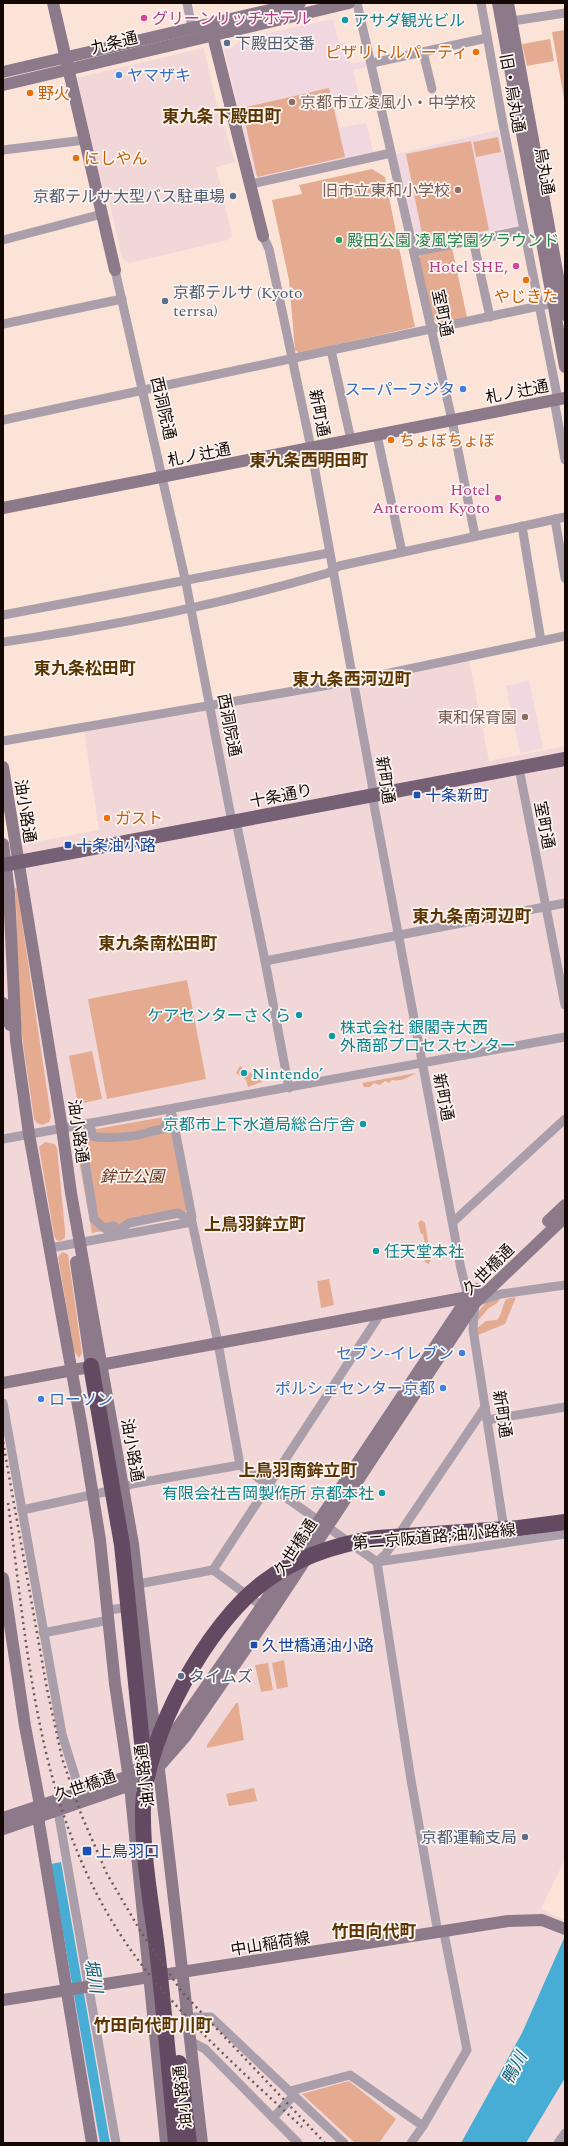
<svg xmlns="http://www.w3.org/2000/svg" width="568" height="2146" viewBox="0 0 568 2146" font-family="Spectral,'Noto Sans JP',serif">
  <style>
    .industrial { fill: #f2d7d8 }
    .education { fill: #f1d7df }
    .green { fill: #e5ab90 }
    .water { fill: #48add5 }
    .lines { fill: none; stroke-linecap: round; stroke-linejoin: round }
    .street { stroke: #aa9eaa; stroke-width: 9 }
    .secondary { stroke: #8c7a8b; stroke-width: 12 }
    .primary { stroke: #766075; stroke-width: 14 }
    .highway { stroke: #634a62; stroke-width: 16 }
    .rail { stroke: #6a5a53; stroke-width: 2.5; stroke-dasharray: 2 4; stroke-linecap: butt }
    .hotel-dot { fill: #d1479c; stroke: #fcf4f0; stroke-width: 1.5 }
    .culture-dot { fill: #0f9aa8; stroke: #fcf4f0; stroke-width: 1.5 }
    .service-dot { fill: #5c6f8a; stroke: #fcf4f0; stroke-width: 1.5 }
    .food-dot { fill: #e8710a; stroke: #fcf4f0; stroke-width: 1.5 }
    .shop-dot { fill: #3f7fe0; stroke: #fcf4f0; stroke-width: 1.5 }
    .education-dot { fill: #8d6e63; stroke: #fcf4f0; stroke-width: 1.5 }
    .leisure-dot { fill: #2e9e5b; stroke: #fcf4f0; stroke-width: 1.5 }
    .transit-dot { fill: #1a4fb4; stroke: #fcf4f0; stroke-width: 1.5 }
    .labels { text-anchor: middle; stroke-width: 3.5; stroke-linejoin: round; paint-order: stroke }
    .hotel-label { font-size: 16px; fill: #b23c85; stroke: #fcf4f0; text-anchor: end }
    .culture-label { font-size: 16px; fill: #0d838f; stroke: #fcf4f0; text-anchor: start }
    .street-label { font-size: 16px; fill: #140804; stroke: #fcf4f0 }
    .service-label { font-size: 16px; fill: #4e5e75; stroke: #fcf4f0; text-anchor: start }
    .food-label { font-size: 16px; fill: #c56008; stroke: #fcf4f0; text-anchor: start }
    .shop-label { font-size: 16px; fill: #366cbe; stroke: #fcf4f0; text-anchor: end }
    .education-label { font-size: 16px; fill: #785e54; stroke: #fcf4f0; text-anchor: end }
    .leisure-label { font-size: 16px; fill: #27864d; stroke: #fcf4f0; text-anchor: start }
    .transit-label { font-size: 16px; fill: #164399; stroke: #fcf4f0; text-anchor: start }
    .park-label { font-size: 16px; font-style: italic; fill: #663318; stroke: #fcf4f0 }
    .neighbourhood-label { font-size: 17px; font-weight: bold; fill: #5a3501; stroke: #fcf4f0 }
    .water-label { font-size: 17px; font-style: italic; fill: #0c5e7a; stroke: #fcf4f0 }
  </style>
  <rect width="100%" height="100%" fill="#fbe3d8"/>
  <g class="industrial">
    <path d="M204,48L214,93L235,162L216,167L232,235L228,240L129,263L122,258L110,204L98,172L76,78Z"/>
    <path d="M469,660L489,761L565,746V1859L541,1909L565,1920V2143H3V848L99,830L84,731Z"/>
  </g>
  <g class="education">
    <path d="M333,19L339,43H346L351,63L367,62L368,67L353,70L360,99L335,105L340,128L366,123L374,155L259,179L254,176L224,49L231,48L242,39Z"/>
    <path d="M498,130L520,225L417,246L396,154Z"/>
    <path d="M529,681L543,748L520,753L506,686Z"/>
  </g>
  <g class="green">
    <path d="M565,30V98H564L552,32Z"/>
    <path d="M550,39L554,61L527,66L522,44Z"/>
    <path d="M329,88L345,157L257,177L242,108Z"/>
    <path d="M498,137L501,152L476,157L473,142Z"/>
    <path d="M471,141L489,230L424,243L406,154Z"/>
    <path d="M372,169L385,177L415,327L299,353L295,350L289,280L272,200L302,194L299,185Z"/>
    <path d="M452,248L467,317L439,323L433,319L419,258L421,254Z"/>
    <path d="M15,888H17L51,1117L49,1122L42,1125L37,1123L34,1119C29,1080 21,1040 19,1001C16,963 18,926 15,888Z"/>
    <path d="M187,980L206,1079L107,1099L88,999Z"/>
    <path d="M92,1051L102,1099L78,1104L69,1056Z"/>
    <path d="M240,1066L263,1081L262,1082L248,1087L246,1080L236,1073Z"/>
    <path d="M416,1073C410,1077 401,1082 392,1080L389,1083L385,1081L380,1085L374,1083L370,1087H364L362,1083Z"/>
    <path d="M169,1116L187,1206L184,1217L92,1233L74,1133Z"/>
    <path d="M45,1142L55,1144L57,1148L65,1230V1238L60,1241L56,1240L54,1235L39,1147Z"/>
    <path d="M421,1220L425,1223L431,1259L429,1264L425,1262L423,1251L426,1250L423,1234H421L418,1223Z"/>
    <path d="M62,1252L68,1254L82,1353L79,1358L74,1351L58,1257Z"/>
    <path d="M329,1279L334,1305L321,1308L317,1281Z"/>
    <path d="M516,1297L505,1324L478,1335L477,1328L486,1321L497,1320C502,1315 502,1306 506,1299Z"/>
    <path d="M500,1299C496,1306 491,1305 487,1310C483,1314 481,1318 476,1322V1315L486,1302Z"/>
    <path d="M284,1660L288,1687L277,1689L272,1663Z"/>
    <path d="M268,1663L273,1690L261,1692L255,1665Z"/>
    <path d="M236,1703H238L244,1740L207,1748V1745Z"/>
    <path d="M254,1788L257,1801L229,1806L226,1794Z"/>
    <path d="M349,2081L396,2119L379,2143H355L302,2094Z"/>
  </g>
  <g class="water">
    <path d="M61,1862L110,2143H100L51,1864Z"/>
    <path d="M565,1936V2078L526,2143H461L522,2033Z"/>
  </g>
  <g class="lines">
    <g class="street">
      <path d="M187,3L193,33"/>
      <path d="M357,3L452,420L475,536"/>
      <path d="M481,3L503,124L558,400"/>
      <path d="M512,21L565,13"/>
      <path d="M423,52L432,89"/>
      <path d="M372,63L487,38"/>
      <path d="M3,150L85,140"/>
      <path d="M251,184L391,153"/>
      <path d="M263,236L269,249L310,443L372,784L374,805L461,1269L468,1297L475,1303L473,1329L506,1542"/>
      <path d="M3,240L102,214"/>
      <path d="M473,240L490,317"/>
      <path d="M414,252L524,230"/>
      <path d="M115,270L186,583L232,822"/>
      <path d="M3,324L122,299"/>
      <path d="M331,350L351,440"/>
      <path d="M554,400L565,460"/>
      <path d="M3,420L558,302"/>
      <path d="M377,435L402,552"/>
      <path d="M555,519L565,578"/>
      <path d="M522,526L541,641"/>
      <path d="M3,615L329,553"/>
      <path d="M3,642C113,626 222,604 328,573L339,566L565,517"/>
      <path d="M3,741L352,681L565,636"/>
      <path d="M519,768L565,1005"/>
      <path d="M236,821L265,961L289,1088"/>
      <path d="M265,961L565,903"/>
      <path d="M91,1128L92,1136C99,1139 131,1137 139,1135C147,1133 154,1130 163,1129L172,1114L192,1217L187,1218L178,1213L129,1223L119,1230L108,1232"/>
      <path d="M3,1139L565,1037"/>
      <path d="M82,1143L94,1219L104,1228L114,1226"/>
      <path d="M453,1222L565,1119"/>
      <path d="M50,1248L192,1222L218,1343L240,1465L377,1562L411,1780L438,1933"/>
      <path d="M478,1301L501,1294L565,1285"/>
      <path d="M3,1403L62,1734L80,1792"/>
      <path d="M487,1420L565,1407"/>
      <path d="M22,1510L123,1488L132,1484L240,1465"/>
      <path d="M377,1562L565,1534"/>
      <path d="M377,1562L385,1555L485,1407"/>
      <path d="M213,1570L381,1313"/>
      <path d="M138,1584L213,1570L266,1609"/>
      <path d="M108,1610L132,1607"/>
      <path d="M43,1633L109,1620"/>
      <path d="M58,1811L116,2143"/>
      <path d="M188,2017H211L344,2143"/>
      <path d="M192,2042L205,2049L298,2143"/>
      <path d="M290,2091L350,2075L423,2126"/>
      <path d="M273,2118L294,2095"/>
      <path d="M411,2143L423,2126L467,2050L444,1933"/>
      <path d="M558,2143L565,2133"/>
    </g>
    <g class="secondary">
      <path d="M53,3L115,270"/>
      <path d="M498,3L565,367"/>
      <path d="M508,3L565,315"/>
      <path d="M211,28L263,236"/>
      <path d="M3,72L300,3"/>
      <path d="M3,85L349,3"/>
      <path d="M3,508L565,398"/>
      <path d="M3,767L62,1128L71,1193L133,1544L202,2143"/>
      <path d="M3,844L9,892L16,1041L29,1134L82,1428L100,1540L115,1684L130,1786L166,2143"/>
      <path d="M3,1003L10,1025"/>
      <path d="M548,1221L565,1205"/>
      <path d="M76,1262L91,1366"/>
      <path d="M3,1383L468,1297"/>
      <path d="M3,1578L25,1726L40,1805"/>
      <path d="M156,1770L185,1737L271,1612L475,1303L565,1217"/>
      <path d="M38,1817L92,2143"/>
      <path d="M3,1818L129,1776L157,1753L176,1730L262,1606L468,1297L477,1289"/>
      <path d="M3,1829L136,1783"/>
      <path d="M3,2000L508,1921L542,1920L565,1929"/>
    </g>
    <path class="primary" d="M3,865L565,759"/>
    <g class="highway">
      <path d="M91,1366L122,1545L145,1772"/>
      <path d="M179,2063L189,2143"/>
      <path d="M176,2143C170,2075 164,2008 156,1941C150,1897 142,1851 143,1807C146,1736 207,1624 264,1582C297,1557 337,1544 378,1538L519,1528L565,1522"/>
    </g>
    <g class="rail">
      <path d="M3,1442L47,1689L62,1758L81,1814L107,1874L141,1932L182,1992L325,2143"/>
      <path d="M8,1503C30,1667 38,1833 145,1969C191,2027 248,2077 302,2127"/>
    </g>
  </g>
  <g class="hotel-dot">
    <circle cx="144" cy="18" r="4"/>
    <circle cx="516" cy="266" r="4"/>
    <circle cx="498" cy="498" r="4"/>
  </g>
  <g class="culture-dot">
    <circle cx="345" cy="20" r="4"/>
    <circle cx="299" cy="1015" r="4"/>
    <circle cx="332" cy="1036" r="4"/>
    <circle cx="244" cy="1073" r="4"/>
    <circle cx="363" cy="1124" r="4"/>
    <circle cx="376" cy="1251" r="4"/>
    <circle cx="382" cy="1493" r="4"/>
  </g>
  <g class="service-dot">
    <circle cx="227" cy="43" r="4"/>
    <circle cx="233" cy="196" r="4"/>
    <circle cx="165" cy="301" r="4"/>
    <circle cx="181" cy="1676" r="4"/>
    <circle cx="525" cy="1837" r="4"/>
  </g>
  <g class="food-dot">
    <circle cx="476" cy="52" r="4"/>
    <circle cx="30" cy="93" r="4"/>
    <circle cx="76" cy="158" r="4"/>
    <circle cx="526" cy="280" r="4"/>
    <circle cx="391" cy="440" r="4"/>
    <circle cx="107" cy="818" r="4"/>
  </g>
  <g class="shop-dot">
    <circle cx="119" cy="75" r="4"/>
    <circle cx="463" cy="389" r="4"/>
    <circle cx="462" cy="1353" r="4"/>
    <circle cx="443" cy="1388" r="4"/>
    <circle cx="41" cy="1399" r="4"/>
  </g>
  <g class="education-dot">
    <circle cx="292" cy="102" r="4"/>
    <circle cx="458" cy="190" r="4"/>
    <circle cx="525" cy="717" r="4"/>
  </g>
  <circle class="leisure-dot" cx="339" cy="240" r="4"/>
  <g class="transit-dot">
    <rect x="413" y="791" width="8" height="8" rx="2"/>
    <rect x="64" y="841" width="8" height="8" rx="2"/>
    <rect x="250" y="1641" width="8" height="8" rx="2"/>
    <rect x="82" y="1846" width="10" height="10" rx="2"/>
  </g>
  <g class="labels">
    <g class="hotel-label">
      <text x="152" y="24" text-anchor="start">グリーンリッチホテル</text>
      <text x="508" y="272">Hotel SHE,</text>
      <text x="490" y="495">Hotel<tspan x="490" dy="18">Anteroom Kyoto</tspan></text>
    </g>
    <g class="culture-label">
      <text x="353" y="26">アサダ観光ビル</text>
      <text x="291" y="1021" text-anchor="end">ケアセンターさくら</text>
      <text x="340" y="1033">株式会社 銀閣寺大西<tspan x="340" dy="18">外商部プロセスセンター</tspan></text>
      <text x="252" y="1079">Nintendo’</text>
      <text x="355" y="1130" text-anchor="end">京都市上下水道局総合庁舎</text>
      <text x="384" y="1257">任天堂本社</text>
      <text x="374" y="1499" text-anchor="end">有限会社吉岡製作所 京都本社</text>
    </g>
    <g class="street-label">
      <text transform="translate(114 42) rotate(-14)" y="6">九条通</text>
      <text transform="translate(513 93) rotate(80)" y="6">旧・烏丸通</text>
      <text transform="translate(545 171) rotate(80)" y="6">烏丸通</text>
      <text transform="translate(443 313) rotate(78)" y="6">室町通</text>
      <text transform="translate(517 391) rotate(-11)" y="6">札ノ辻通</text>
      <text transform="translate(164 408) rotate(77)" y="6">西洞院通</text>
      <text transform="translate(320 413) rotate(79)" y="6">新町通</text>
      <text transform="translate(199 454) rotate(-11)" y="6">札ノ辻通</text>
      <text transform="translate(230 725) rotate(79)" y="6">西洞院通</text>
      <text transform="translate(386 780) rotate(81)" y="6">新町通</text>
      <text transform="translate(281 795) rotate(-11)" y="6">十条通り</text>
      <text transform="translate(26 811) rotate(81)" y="6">油小路通</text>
      <text transform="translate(545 825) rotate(79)" y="6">室町通</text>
      <text transform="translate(444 1097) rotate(79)" y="6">新町通</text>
      <text transform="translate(79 1131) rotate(82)" y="6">油小路通</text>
      <text transform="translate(488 1269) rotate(-45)" y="6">久世橋通</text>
      <text transform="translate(503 1414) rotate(81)" y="6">新町通</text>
      <text transform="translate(133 1450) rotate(80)" y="6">油小路通</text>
      <text transform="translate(434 1536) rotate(-5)" y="6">第二京阪道路;油小路線</text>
      <text transform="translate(295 1547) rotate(-57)" y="6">久世橋通</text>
      <text transform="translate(144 1776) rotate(-97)" y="6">油小路通</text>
      <text transform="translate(85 1785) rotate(-19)" y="6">久世橋通</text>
      <text transform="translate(270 1943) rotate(-9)" y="6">中山稲荷線</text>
      <text transform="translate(182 2097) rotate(-96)" y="6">油小路通</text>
    </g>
    <g class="service-label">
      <text x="235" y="49">下殿田交番</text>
      <text x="225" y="202" text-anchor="end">京都テルサ大型バス駐車場</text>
      <text x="173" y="298">京都テルサ (Kyoto<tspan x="173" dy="18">terrsa)</tspan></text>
      <text x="189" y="1682">タイムズ</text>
      <text x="517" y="1843" text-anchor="end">京都運輸支局</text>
    </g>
    <g class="food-label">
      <text x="468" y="58" text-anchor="end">ピザリトルパーティ</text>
      <text x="38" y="99">野火</text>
      <text x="84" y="164">にしやん</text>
      <text x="526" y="302" text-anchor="middle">やじきた</text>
      <text x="399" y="446">ちょぼちょぼ</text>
      <text x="115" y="824">ガスト</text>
    </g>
    <g class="shop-label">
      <text x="127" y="81" text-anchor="start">ヤマザキ</text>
      <text x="455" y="395">スーパーフジタ</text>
      <text x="454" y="1359">セブン-イレブン</text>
      <text x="435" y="1394">ポルシェセンター京都</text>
      <text x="49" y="1405" text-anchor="start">ローソン</text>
    </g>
    <g class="education-label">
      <text x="300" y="108" text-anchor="start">京都市立凌風小・中学校</text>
      <text x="450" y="196">旧市立東和小学校</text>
      <text x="517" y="723">東和保育園</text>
    </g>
    <g class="leisure-label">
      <text x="347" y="246">殿田公園 凌風学園グラウンド</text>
    </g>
    <g class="transit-label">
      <text x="425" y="801">十条新町</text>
      <text x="76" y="851">十条油小路</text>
      <text x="262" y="1651">久世橋通油小路</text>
      <text x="96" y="1857">上鳥羽口</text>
    </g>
    <g class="park-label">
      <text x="132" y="1182">鉾立公園</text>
    </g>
    <g class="neighbourhood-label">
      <text x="222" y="122">東九条下殿田町</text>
      <text x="309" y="466">東九条西明田町</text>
      <text x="85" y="674">東九条松田町</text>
      <text x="352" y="685">東九条西河辺町</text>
      <text x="472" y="922">東九条南河辺町</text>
      <text x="158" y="949">東九条南松田町</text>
      <text x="255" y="1230">上鳥羽鉾立町</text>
      <text x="298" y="1476">上鳥羽南鉾立町</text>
      <text x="374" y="1937">竹田向代町</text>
      <text x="153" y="2031">竹田向代町川町</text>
    </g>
    <g class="water-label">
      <text transform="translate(94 1976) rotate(80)" y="6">堀川</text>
      <text transform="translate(514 2068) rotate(-62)" y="6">鴨川</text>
    </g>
  </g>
  <rect width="568" height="2146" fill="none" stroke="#140804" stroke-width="8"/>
</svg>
